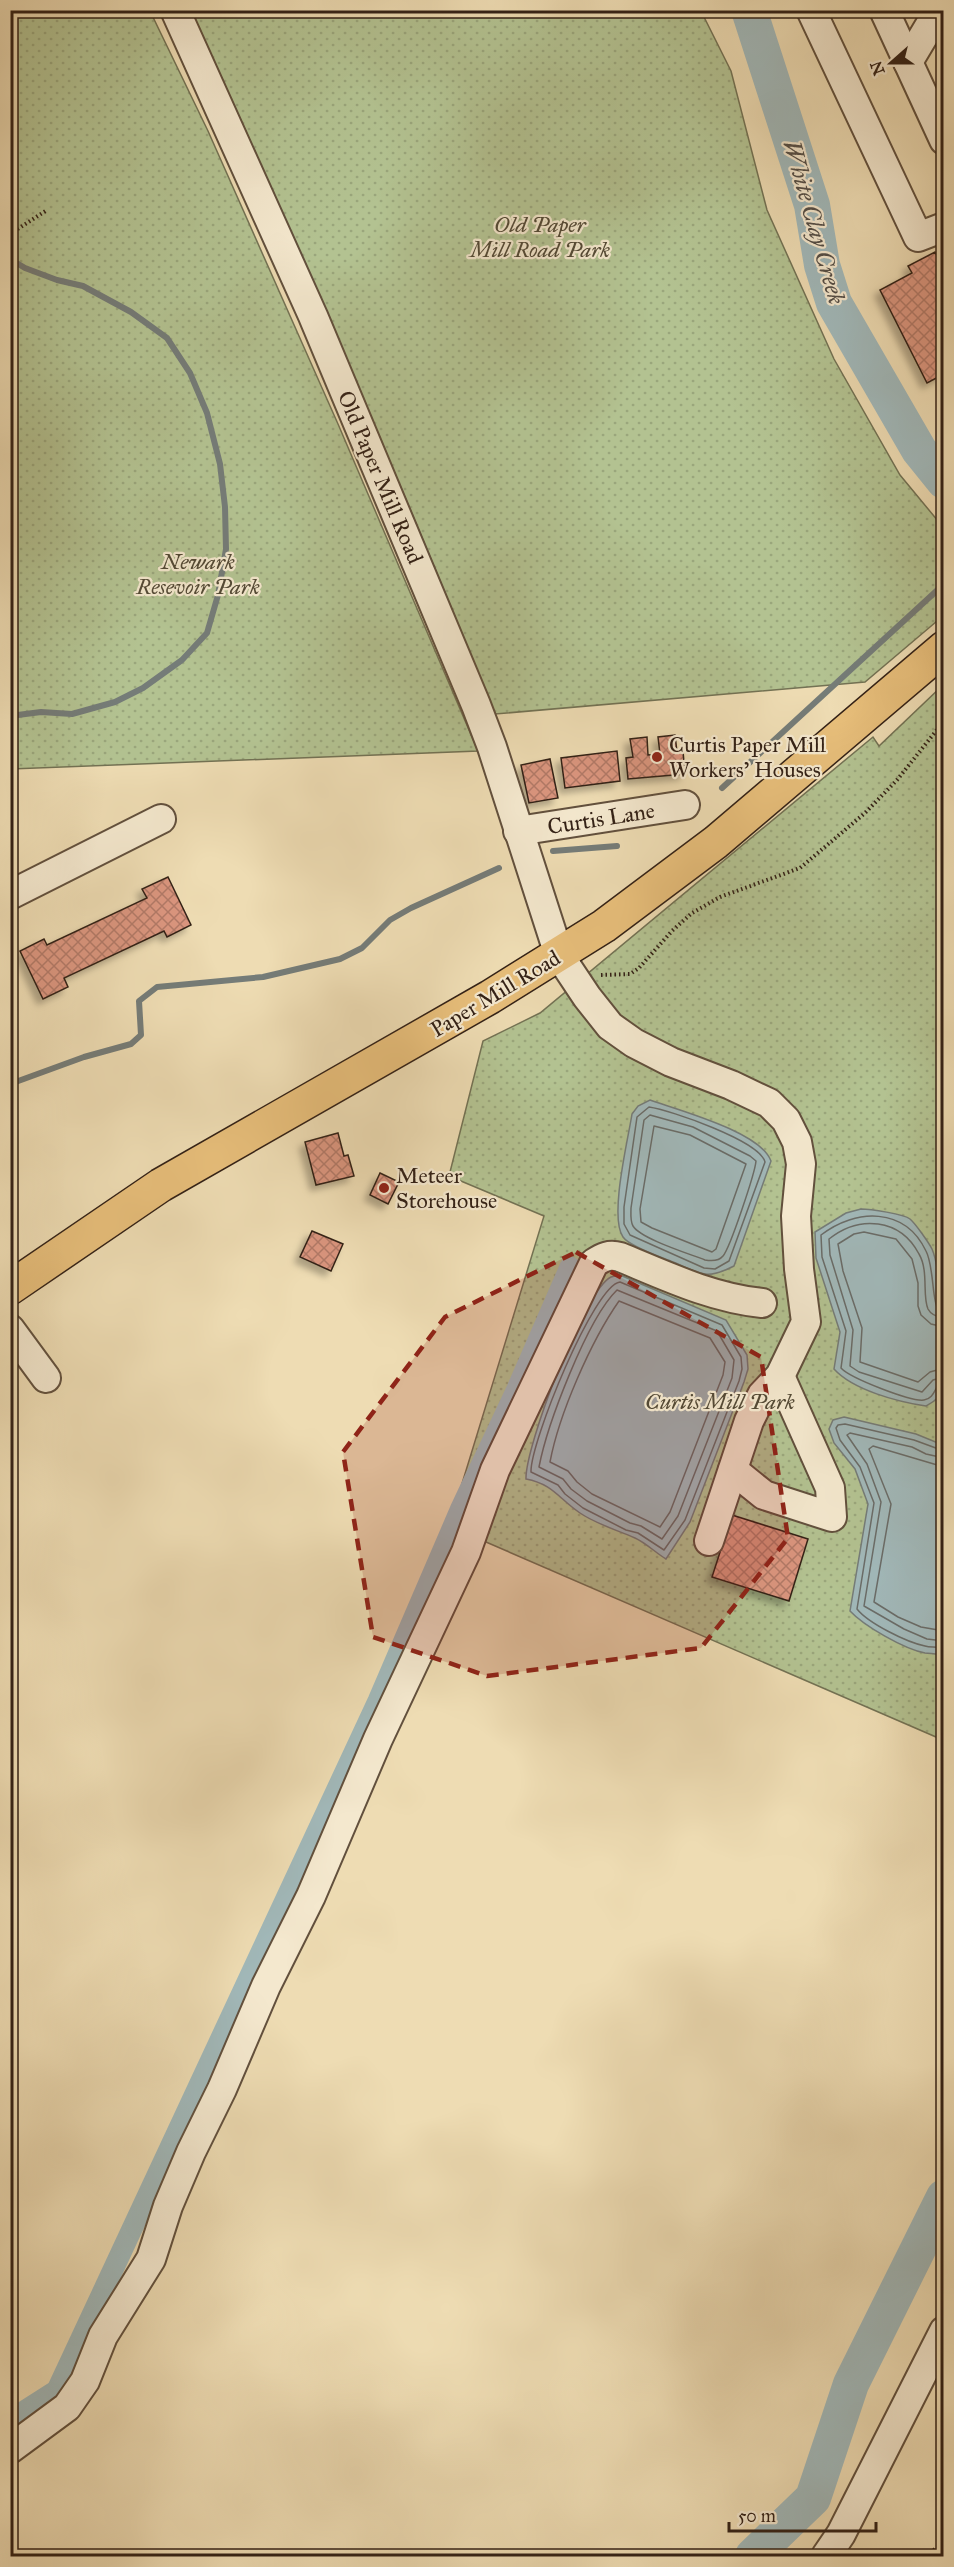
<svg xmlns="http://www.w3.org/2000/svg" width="954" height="2567" viewBox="0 0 954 2567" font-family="'IM FELL Great Primer',serif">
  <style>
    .park { fill: url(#park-dots); stroke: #737254; stroke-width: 1.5 }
    .water { fill: #a1b8b9; stroke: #757c78; stroke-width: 1.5 }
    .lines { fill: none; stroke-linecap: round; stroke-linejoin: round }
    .shore { stroke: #6a6c68; stroke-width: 1.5 }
    .stream { stroke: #757c78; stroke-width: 6 }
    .canal { stroke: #a1b8b9; stroke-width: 21 }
    .river { stroke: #a1b8b9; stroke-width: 36 }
    .building { fill: url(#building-cross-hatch); stroke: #332116; stroke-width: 1.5; filter: url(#shadow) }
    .minor-casing { stroke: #62503d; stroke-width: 32 }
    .major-casing { stroke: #332116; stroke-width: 36 }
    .path { stroke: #332116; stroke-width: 4; stroke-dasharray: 1.5 3; stroke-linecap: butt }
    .minor { stroke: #f4e8ce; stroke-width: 28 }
    .major { stroke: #e7be7a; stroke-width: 33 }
    .marked { fill: #8f2418; fill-opacity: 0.2; stroke: #8f2418; stroke-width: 4.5; stroke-dasharray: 12 8; stroke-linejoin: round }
    .poi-dot { fill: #8f2418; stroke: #f4e8ce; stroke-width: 2 }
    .labels { text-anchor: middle; stroke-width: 4.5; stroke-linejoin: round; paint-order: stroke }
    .park-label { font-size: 22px; font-style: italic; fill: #534935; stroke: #f4e8ce }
    .street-label { font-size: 22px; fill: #332116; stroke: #f4e8ce }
    .poi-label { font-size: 22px; fill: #332116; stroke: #f4e8ce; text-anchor: start }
    .water-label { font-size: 24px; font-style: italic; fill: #544e47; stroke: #f4e8ce }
  </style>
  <defs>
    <pattern id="park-dots" width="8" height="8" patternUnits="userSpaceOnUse" patternTransform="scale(1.5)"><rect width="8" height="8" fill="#b3c291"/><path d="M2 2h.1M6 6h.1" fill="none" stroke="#9aa67c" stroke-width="1.8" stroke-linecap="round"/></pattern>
    <pattern id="building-cross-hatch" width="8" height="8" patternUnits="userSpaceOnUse" patternTransform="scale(1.5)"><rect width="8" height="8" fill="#da957e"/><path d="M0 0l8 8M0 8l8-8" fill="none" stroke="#b17966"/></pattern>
    <filter id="shadow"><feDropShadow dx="-5.5" dy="5.5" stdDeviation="3" flood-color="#0004"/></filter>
  </defs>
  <rect width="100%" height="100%" fill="#eedcb3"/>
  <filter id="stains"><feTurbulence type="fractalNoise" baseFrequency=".00333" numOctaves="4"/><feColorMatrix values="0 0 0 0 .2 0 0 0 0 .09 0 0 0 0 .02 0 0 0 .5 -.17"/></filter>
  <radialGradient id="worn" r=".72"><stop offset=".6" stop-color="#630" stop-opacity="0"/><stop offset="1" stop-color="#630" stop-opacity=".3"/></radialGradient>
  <g class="park">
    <path d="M10,11H150L208,131L338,424L478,751L11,769Z"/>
    <path d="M191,11H701L731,71L767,210L834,359L900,475L943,527V616L865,682L495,714C398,477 298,243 191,11Z"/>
    <path d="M943,685V1740L449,1526L544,1216L449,1176L483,1041L540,1013L873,737L879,746Z"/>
  </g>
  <g class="water">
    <path d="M650,1100C678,1110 761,1132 771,1161L734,1266C705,1281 701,1273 673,1262C661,1257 630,1247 623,1237C609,1217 628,1140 632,1114L638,1106Z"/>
    <path d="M861,1209C870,1209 904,1214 910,1219C915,1223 929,1243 932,1249C941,1269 948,1369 941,1390C939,1399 934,1401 926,1406C898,1402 853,1390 834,1369L840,1332L816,1258L815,1232L846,1213Z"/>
    <path d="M620,1275L726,1320L747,1355L748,1369L744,1382L690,1522L666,1559C656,1553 646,1543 635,1538C617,1530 596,1524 580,1513C559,1499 553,1484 526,1479C525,1447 584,1290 611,1277C614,1276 617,1276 620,1275Z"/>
    <path d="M844,1417L916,1434L943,1445V1656C936,1653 932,1654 925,1653C904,1649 864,1626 850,1611L868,1504L855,1469L834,1443L829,1429L833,1420Z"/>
  </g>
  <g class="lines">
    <g class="shore">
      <path d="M649,1107C670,1110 760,1141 765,1162L729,1261L715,1269L704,1268L630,1235L624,1224V1207L637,1117Z"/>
      <path d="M650,1115L693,1127L750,1156L756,1161C755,1173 730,1248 723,1256C719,1261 711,1261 705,1260C690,1254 641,1239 633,1226C630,1221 631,1214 631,1208L644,1120Z"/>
      <path d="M654,1126L690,1135L746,1164L716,1249L712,1252L652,1228L641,1222L640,1209Z"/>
      <path d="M620,1282L722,1325L741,1357L742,1369L739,1381L685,1520L664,1550L638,1533L626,1530L583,1508L565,1494L558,1485L531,1472C530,1443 594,1285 620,1282Z"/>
      <path d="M617,1290L717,1331L734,1360L732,1378L678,1516L662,1539L641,1526L630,1523L587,1501L571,1489L563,1479L539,1467C547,1425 587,1319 617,1290Z"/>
      <path d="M619,1301L710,1338L725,1362L723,1375L670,1512L660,1527L592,1494L577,1482L568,1471L550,1462C559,1414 591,1341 619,1301Z"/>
      <path d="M944,1310L938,1309C932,1302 934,1266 926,1251C905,1207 856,1208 821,1235L822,1257L846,1331L841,1368C850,1378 911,1402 924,1400C932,1399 934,1392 937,1387L944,1385"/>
      <path d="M944,1318C937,1317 931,1315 928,1309C922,1296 929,1271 919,1254C900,1218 859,1215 829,1239L830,1255L853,1330L850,1366L859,1372L922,1392L933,1380L944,1377"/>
      <path d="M944,1327L931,1324L921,1315L918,1306V1283L912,1259L896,1239L864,1232L854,1234L838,1244L843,1271L862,1328L860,1362L918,1382L930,1372L944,1368"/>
      <path d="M944,1451L914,1440L845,1424L838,1425L836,1428L840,1440L860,1467L874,1503L857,1609C868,1623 906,1642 925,1646C931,1648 937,1646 944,1649"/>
      <path d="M944,1458L926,1454L912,1447L850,1433L847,1435L867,1464L881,1502L864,1606L904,1629L927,1639L944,1641"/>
      <path d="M944,1467L873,1446L869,1449L891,1504L874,1602L898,1617L921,1627L944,1631"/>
    </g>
    <g class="stream">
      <path d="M10,259L25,268L57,280L83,286L131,312L167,338L190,373L207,413L220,464L225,507L226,549L218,595L207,633L182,660L143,688L115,702L72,714L41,712L10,716"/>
      <path d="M722,788L944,584"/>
      <path d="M553,851L617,846"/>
      <path d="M10,1084L84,1057L131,1044L141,1035L139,1001L157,987L263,977L340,959L362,948L390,920L411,908L499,868"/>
    </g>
    <path class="canal" d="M10,2420L57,2390L378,1701L461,1508L517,1389L570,1267"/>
    <g class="river">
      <path d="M749,10L812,205L822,265L834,303L919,450L944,481"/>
      <path d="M753,2556L813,2498L851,2384L944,2197"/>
    </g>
  </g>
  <g class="building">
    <path d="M935,252L939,260L944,258V374L927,383L880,290L912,273L908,266Z"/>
    <path d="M675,735L677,752L683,751L685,774L628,779L626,758L633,757L630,739L647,737L648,755L660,754L658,737Z"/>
    <path d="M617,751L620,781L565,788L561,758Z"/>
    <path d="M550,759L558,798L529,803L521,765Z"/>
    <path d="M168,877L191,925L167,937L164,931L64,978L68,987L43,999L20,951L44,939L47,945L147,898L142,889Z"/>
    <path d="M338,1133L344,1156L348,1155L354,1176L316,1185L305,1142Z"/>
    <path d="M380,1173L399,1182L388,1204L370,1195Z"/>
    <path d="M312,1231L343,1244L331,1271L300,1257Z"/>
    <path d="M732,1515L808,1539L789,1601L712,1577Z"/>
  </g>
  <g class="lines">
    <g class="minor-casing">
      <g id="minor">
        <path d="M175,10L313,316L476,705L492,747L559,955L587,997L610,1026L634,1043L671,1062L731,1085L769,1103L786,1120L797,1142L801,1164L796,1216L799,1269L806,1322L780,1376L762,1395L749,1421L709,1541"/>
        <path d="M811,10L918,237L944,227"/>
        <path d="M884,10L944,140"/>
        <path d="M908,62L939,10"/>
        <path d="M518,831L685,805"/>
        <path d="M10,895L161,819"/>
        <path d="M10,1329L46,1378"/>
        <path d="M733,1470L764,1495L832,1517L830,1488L780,1376"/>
        <path d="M10,2449L67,2407L85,2381L103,2336L151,2259L168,2206L191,2152L222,2089L266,1986L311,1896L378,1739L466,1552L495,1470L594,1263C603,1257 609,1254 620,1257C666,1276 712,1298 762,1303"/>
        <path d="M826,2556L841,2534L944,2331"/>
      </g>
    </g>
    <g class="major-casing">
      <path id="major" d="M10,1288L161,1185L490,997L604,926L716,842L944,648"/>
    </g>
    <g class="path">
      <path d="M10,234L47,210"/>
      <path d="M601,975L630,974L639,968L672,931L692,913L720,897L800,868L865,813L897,780L944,721"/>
      <path d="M927,2556L944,2541"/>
    </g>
    <use href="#minor" class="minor"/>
    <use href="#major" class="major"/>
  </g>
  <path class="marked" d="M576,1252L761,1357L788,1538L701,1648L487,1676L373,1637L343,1452L445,1317Z"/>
  <g class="poi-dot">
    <circle cx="657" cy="757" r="6"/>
    <circle cx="384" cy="1188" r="6"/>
  </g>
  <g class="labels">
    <g class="park-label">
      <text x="540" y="232">Old Paper<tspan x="540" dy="25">Mill Road Park</tspan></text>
      <text x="198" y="569">Newark<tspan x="198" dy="25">Resevoir Park</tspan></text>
      <text x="720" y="1409">Curtis Mill Park</text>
    </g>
    <g class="street-label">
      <text transform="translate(381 477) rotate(67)" y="8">Old Paper Mill Road</text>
      <text transform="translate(601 818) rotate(-9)" y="8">Curtis Lane</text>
      <text transform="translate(495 993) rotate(-31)" y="8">Paper Mill Road</text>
    </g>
    <g class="poi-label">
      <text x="669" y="752">Curtis Paper Mill<tspan x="669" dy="25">Workers' Houses</tspan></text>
      <text x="396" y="1183">Meteer<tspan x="396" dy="25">Storehouse</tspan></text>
    </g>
    <g class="water-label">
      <text transform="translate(814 222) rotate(74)" y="8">White Clay Creek</text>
    </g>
  </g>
  <rect width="954" height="2567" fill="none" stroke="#eedcb3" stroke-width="36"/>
  <rect x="12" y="12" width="930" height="2543" fill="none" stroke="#332116" stroke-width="3"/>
  <rect x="18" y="18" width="918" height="2531" fill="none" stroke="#332116" stroke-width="1.5"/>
  <g transform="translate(891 63) rotate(249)" stroke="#f4e8ce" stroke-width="4.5" paint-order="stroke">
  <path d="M0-4.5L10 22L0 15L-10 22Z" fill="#332116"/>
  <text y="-9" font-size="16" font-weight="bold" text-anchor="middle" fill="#332116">N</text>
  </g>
  <path d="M729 2522v9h147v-9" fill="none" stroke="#332116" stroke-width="3"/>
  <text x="738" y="2522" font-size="18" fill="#332116" stroke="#f4e8ce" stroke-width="4.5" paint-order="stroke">50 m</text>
  <rect width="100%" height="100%" filter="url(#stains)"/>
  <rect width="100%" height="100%" fill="url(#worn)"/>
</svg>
